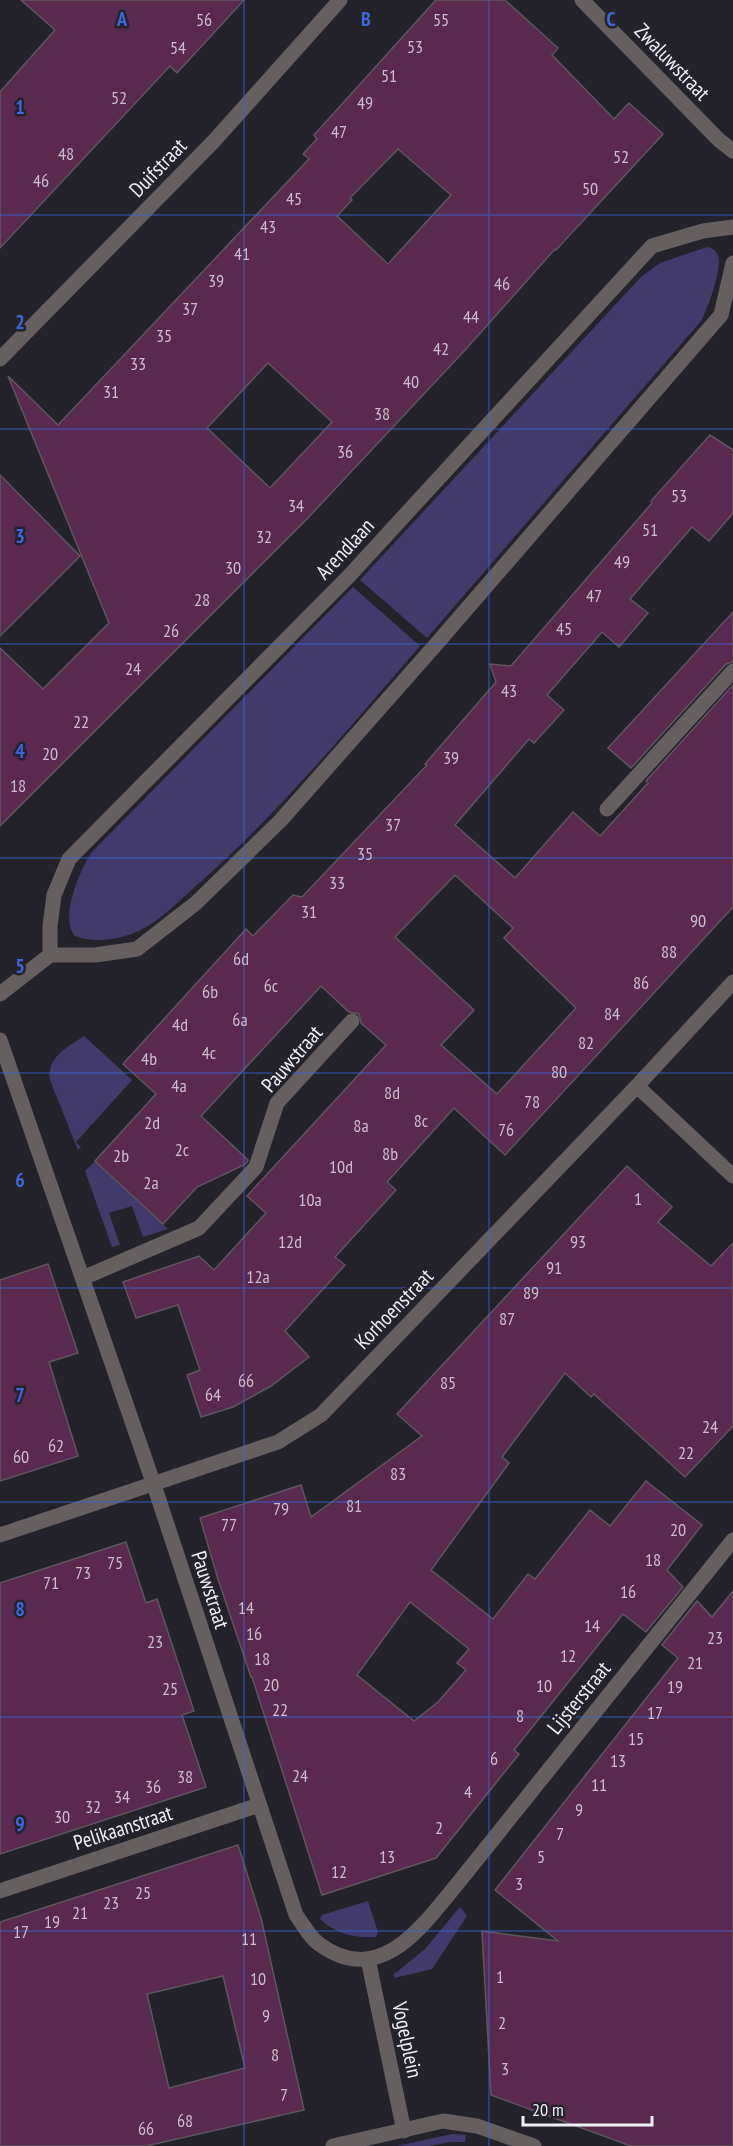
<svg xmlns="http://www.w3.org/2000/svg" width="733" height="2146" viewBox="0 0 733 2146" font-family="'PT Sans Narrow',sans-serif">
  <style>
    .green { fill: #433a6c }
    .building { fill: #592950; stroke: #5f555d; stroke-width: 1.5; fill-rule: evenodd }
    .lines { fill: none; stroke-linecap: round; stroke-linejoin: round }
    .minor { stroke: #655f5f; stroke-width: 15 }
    .grid { fill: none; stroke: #3d66dc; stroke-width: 1.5; stroke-opacity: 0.55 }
    .labels { text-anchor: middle; stroke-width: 5; stroke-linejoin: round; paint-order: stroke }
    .number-label { font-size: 18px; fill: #cabecc }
    .street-label { font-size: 21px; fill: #f0eff6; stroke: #24232c }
    .grid-label { font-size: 20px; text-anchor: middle; font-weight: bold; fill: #3d66dc; stroke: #24232c; stroke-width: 5; stroke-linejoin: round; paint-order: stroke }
  </style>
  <rect width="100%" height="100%" fill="#24232c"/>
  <g class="green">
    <path d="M707,247C712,248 716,250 718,256C722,269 708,308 701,321L427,638L360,580L641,277L660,263Z"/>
    <path d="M353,587L420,646C349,728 280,812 198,884C181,899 162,919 141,930C122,939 95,944 75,936C59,919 80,870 91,853Z"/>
    <path d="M84,1036L132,1080L76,1142L81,1147L78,1150L50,1080C47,1056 67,1048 84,1036Z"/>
    <path d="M95,1161L168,1229L143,1237L132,1206L109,1213L120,1245L112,1247L85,1171Z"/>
    <path d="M368,1901L378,1932L376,1937C354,1938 336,1934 320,1919L322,1915Z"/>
    <path d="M460,1907L467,1916L432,1969L394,1978V1974L398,1971L425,1949Z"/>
    <path d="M452,2134L466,2135L465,2142H450L429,2146H397Z"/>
  </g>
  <g class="building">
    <path d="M21,0H244L177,73L170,66L0,248V92L55,30Z"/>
    <path d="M436,0H505L558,48L552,55L614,119L629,103L663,134L556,250L555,249L466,349L305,521L0,826V648L43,689L109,623L8,376L58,425L309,159L303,154L317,139L314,135ZM398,149L451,195L388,264L337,216L352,200L350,198ZM268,363L332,422L270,488L207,428Z"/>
    <path d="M710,435L733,450V513L709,541L692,527L630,599L648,613L619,647L602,632L547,695L564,710L534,743L529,739L455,825L515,878L573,812L600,836L648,783L646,781L733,685V907L505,1155L454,1108L387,1182L396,1190L335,1257L345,1265L285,1331L309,1357L271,1386L233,1407L201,1417L187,1375L200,1370L178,1305L136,1318L123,1282L199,1256L214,1270L266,1213L247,1196L386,1045L361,1023L359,1014L349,1012L321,986L201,1116L248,1160L247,1162L244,1165L197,1187L163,1224L95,1161L156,1094L123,1064L246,929L253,936L293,895L302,897L427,765L425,764L496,682L490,664L511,666L652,503L651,501ZM455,875L513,928L504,938L576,1008L497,1094L441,1045L474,1010L395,937Z"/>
    <path d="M0,475L80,556L0,636Z"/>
    <path d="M733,612V662L726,664L631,768L608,748Z"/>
    <path d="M627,1166L672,1207L658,1222L711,1266L733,1243V1426L685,1477L594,1394L591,1397L565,1373L502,1457L509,1463L431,1570L493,1619L528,1574L535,1579L590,1510L610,1526L646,1481L702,1525L667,1570L683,1587L646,1632L623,1614L514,1750L519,1754L436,1858L322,1895L252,1677H251L218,1579L200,1518L301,1485L311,1517L422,1436L397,1414ZM410,1602L469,1649L457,1663L466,1670L438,1702L414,1721L357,1675Z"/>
    <path d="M48,1264L78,1353L49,1362L78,1456L0,1481V1280Z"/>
    <path d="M126,1542L146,1603L157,1599L194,1711L182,1715L206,1787L0,1854V1583Z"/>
    <path d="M733,1591V2146H631L491,2095L482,1931L558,1941L495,1890L678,1658L662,1645L697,1601L712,1617Z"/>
    <path d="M238,1845L261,1918L304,2110L146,2146H0V1922ZM223,1976L245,2068L169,2088L147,1994Z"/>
  </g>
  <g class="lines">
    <g class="minor">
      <path d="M582,0L719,140L733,151"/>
      <path d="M0,359L213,142L340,0"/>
      <path d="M607,809L733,671"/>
      <path d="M50,955V926L54,895L69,859L349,576L652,246L703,231L733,227"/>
      <path d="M0,994L50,955H95L137,949L196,903L281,820L432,649L721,315L733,263"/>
      <path d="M0,1040L154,1485L296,1915C303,1924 310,1938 319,1944C381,1989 423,1925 458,1883L733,1540"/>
      <path d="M637,1086L733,1176"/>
      <path d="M83,1278L199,1228L256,1167L277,1103L352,1021"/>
      <path d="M0,1535L278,1442L321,1415L637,1086L733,982"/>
      <path d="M0,1891L259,1805"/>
      <path d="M368,1959L404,2131"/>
      <path d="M333,2146L443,2121L477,2126L534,2146"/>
    </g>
  </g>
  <path class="grid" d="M244,0V2146M489,0V2146M0,215H733M0,429H733M0,644H733M0,858H733M0,1073H733M0,1288H733M0,1502H733M0,1717H733M0,1931H733"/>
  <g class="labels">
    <g class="number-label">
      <text x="204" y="26">56</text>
      <text x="441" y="26">55</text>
      <text x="415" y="53">53</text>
      <text x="178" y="54">54</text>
      <text x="389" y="82">51</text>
      <text x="119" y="104">52</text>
      <text x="365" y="109">49</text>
      <text x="339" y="138">47</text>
      <text x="66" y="160">48</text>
      <text x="621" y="163">52</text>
      <text x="41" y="187">46</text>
      <text x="590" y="195">50</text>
      <text x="294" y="205">45</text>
      <text x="268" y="233">43</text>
      <text x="242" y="260">41</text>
      <text x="216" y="287">39</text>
      <text x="502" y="290">46</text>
      <text x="190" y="315">37</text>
      <text x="471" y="323">44</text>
      <text x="164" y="342">35</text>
      <text x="441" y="355">42</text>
      <text x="138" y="370">33</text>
      <text x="411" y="388">40</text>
      <text x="111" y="398">31</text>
      <text x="382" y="420">38</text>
      <text x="345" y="458">36</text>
      <text x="679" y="502">53</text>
      <text x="296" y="512">34</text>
      <text x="650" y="536">51</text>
      <text x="264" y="543">32</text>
      <text x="622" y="568">49</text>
      <text x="233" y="574">30</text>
      <text x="594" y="602">47</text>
      <text x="202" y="606">28</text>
      <text x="564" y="635">45</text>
      <text x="171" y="637">26</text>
      <text x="133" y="675">24</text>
      <text x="509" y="697">43</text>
      <text x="81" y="728">22</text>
      <text x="50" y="760">20</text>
      <text x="451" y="764">39</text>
      <text x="18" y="792">18</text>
      <text x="393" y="831">37</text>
      <text x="365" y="860">35</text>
      <text x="337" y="889">33</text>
      <text x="309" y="918">31</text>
      <text x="698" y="927">90</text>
      <text x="669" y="958">88</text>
      <text x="241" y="965">6d</text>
      <text x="641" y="989">86</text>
      <text x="271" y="992">6c</text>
      <text x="210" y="998">6b</text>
      <text x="612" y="1020">84</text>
      <text x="240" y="1026">6a</text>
      <text x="180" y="1031">4d</text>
      <text x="586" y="1049">82</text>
      <text x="209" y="1059">4c</text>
      <text x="149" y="1065">4b</text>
      <text x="559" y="1078">80</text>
      <text x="179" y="1092">4a</text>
      <text x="392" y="1099">8d</text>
      <text x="532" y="1108">78</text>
      <text x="421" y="1127">8c</text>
      <text x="152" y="1129">2d</text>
      <text x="361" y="1132">8a</text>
      <text x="506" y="1136">76</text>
      <text x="182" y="1156">2c</text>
      <text x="390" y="1160">8b</text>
      <text x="121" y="1162">2b</text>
      <text x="341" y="1173">10d</text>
      <text x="151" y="1189">2a</text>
      <text x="638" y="1205">1</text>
      <text x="310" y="1206">10a</text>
      <text x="290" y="1248">12d</text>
      <text x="578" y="1248">93</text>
      <text x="554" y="1274">91</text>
      <text x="258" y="1283">12a</text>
      <text x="531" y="1299">89</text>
      <text x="507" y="1325">87</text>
      <text x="246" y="1387">66</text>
      <text x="448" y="1389">85</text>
      <text x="213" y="1401">64</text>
      <text x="710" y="1433">24</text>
      <text x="56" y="1452">62</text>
      <text x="686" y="1459">22</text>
      <text x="21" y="1463">60</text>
      <text x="398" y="1480">83</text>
      <text x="354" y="1512">81</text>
      <text x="281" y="1515">79</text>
      <text x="229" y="1531">77</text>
      <text x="678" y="1536">20</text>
      <text x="653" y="1566">18</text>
      <text x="115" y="1569">75</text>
      <text x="83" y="1579">73</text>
      <text x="51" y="1589">71</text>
      <text x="628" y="1598">16</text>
      <text x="246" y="1614">14</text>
      <text x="592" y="1632">14</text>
      <text x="254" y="1640">16</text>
      <text x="715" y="1644">23</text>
      <text x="155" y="1648">23</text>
      <text x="568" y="1662">12</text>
      <text x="262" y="1665">18</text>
      <text x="695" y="1669">21</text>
      <text x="271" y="1691">20</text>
      <text x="544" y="1692">10</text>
      <text x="675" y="1693">19</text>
      <text x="170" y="1695">25</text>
      <text x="280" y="1716">22</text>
      <text x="655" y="1719">17</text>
      <text x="520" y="1722">8</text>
      <text x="636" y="1745">15</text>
      <text x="494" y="1765">6</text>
      <text x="618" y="1767">13</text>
      <text x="300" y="1782">24</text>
      <text x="185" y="1783">38</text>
      <text x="599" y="1791">11</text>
      <text x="153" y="1793">36</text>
      <text x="468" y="1798">4</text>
      <text x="122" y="1803">34</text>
      <text x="93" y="1813">32</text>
      <text x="579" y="1816">9</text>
      <text x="62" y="1823">30</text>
      <text x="439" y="1834">2</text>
      <text x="560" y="1840">7</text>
      <text x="387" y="1863">13</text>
      <text x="541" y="1863">5</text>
      <text x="339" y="1878">12</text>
      <text x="519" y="1890">3</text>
      <text x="143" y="1899">25</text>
      <text x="111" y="1909">23</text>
      <text x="80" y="1919">21</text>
      <text x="52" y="1928">19</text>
      <text x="21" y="1938">17</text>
      <text x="249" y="1945">11</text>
      <text x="500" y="1983">1</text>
      <text x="258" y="1985">10</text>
      <text x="266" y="2022">9</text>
      <text x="502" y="2029">2</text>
      <text x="275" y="2061">8</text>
      <text x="505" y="2075">3</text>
      <text x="284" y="2101">7</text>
      <text x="185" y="2127">68</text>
      <text x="146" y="2135">66</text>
    </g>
    <g class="street-label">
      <text transform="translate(672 62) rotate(46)" y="7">Zwaluwstraat</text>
      <text transform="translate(158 168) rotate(-46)" y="7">Duifstraat</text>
      <text transform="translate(345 549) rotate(-47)" y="7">Arendlaan</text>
      <text transform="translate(292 1059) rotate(-49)" y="7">Pauwstraat</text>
      <text transform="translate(394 1309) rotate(-46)" y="7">Korhoenstraat</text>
      <text transform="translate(210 1590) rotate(72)" y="7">Pauwstraat</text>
      <text transform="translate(579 1698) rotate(-51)" y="7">Lijsterstraat</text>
      <text transform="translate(123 1828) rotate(-18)" y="7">Pelikaanstraat</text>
      <text transform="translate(407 2040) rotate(78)" y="7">Vogelplein</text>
    </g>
  </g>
  <g class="grid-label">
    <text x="122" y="26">A</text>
    <text x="366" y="26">B</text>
    <text x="611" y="26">C</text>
    <text x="20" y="114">1</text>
    <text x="20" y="329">2</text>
    <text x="20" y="543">3</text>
    <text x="20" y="758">4</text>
    <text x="20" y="973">5</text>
    <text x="20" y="1187">6</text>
    <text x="20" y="1402">7</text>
    <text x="20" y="1616">8</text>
    <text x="20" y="1831">9</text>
  </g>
  <path d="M523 2116v9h129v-9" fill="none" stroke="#f0eff6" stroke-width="3"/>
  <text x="532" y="2116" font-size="18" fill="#f0eff6" stroke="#24232c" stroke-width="4.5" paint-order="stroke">20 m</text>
</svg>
